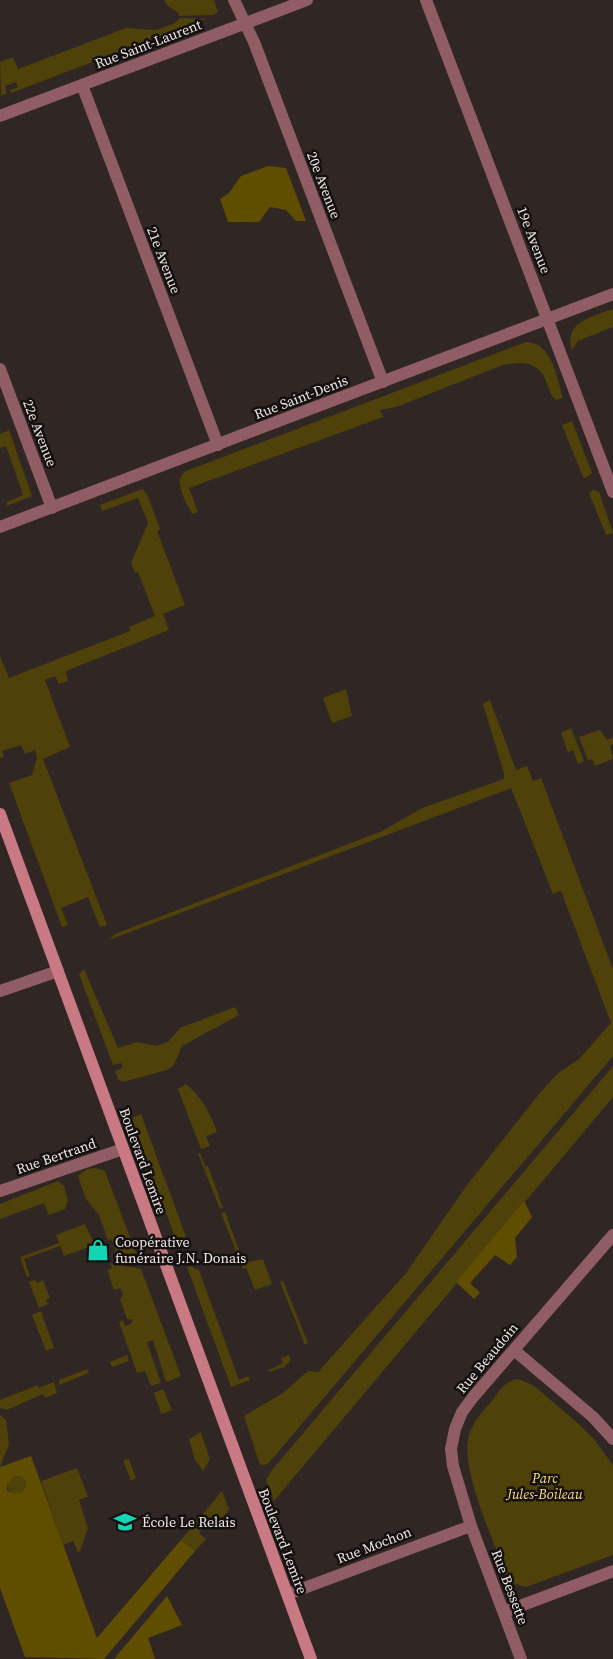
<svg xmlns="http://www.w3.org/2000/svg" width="613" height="1659" viewBox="0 0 613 1659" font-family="'Source Serif 4',serif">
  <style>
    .green { fill: #4e410a }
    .forest { fill: #604e00; fill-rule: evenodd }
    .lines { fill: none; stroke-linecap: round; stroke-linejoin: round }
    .minor { stroke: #8f5d63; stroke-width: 12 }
    .secondary { stroke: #c97983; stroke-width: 12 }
    .labels { text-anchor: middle; stroke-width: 5; stroke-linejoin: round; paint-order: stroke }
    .street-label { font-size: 14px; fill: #eee8e5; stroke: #14100f }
    .poi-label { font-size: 14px; fill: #eee8e5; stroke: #14100f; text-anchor: start }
    .park-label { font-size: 14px; font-style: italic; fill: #f8dc7e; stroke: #14100f }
  </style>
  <rect width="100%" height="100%" fill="#302623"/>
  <g class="green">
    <path d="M164,0H214L218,12L213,15L179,16L178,13L167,5Z"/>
    <path d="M180,18L206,19L11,93L10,90L18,87L16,82L5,86L7,93L1,96L0,62L13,57L18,69L126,28L156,30L173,24Z"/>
    <path d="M613,309V327L578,341L572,350C563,322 593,316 613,309Z"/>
    <path d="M526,342C552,342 557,378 563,398L556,400C551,396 550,392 548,386C540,362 527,361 503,365L396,407L380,410L383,417L189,488L198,512L192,514C187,503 171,480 186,471Z"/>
    <path d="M572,421L592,473L586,478L583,477L562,425Z"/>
    <path d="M9,430L32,496L7,506V502L23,495L6,446L0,448V434Z"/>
    <path d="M142,489L147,494L160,529L157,531L185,605L163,614L169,630L66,671L68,681L59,684L55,676L45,680L70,747L43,759L107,925L100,927L88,897L61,908L68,925L62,927L9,783L32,775L37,758L35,750L25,754L21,745L2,751L4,757L0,758V656L9,678L130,631L129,627L155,616L138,572L135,573L131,563L148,523L138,498L102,511L100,505Z"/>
    <path d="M593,490L599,492L613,533L606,535L589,493Z"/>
    <path d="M346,689L352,716L332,723L323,698Z"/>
    <path d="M490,700L516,770L527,766L533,781L541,778L613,969V1056L268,1464L260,1465L244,1416L283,1393L308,1371L318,1372L406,1273L467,1185L539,1094L558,1073L579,1059L611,1023L561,891L553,894L511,788L109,940L115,934L382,831L422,808L504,779V773L483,704Z"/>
    <path d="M571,728L584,761L578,764L573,750L568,752L561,733Z"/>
    <path d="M600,730L607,740L613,737V744L610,746L613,759L595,766L592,759L588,760L579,737Z"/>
    <path d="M84,969L118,1048L137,1042L156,1046L168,1042L180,1028L235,1007L239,1015L182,1046L174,1065L167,1070L123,1082L118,1079L115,1071L123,1068L121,1063L113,1065L79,974Z"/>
    <path d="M613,1066V1097L274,1501L266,1480L272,1470Z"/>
    <path d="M186,1084C201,1096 211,1114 217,1132L206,1136L210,1146L201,1149L178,1089Z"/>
    <path d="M141,1114L185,1234L186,1239L178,1246L132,1118Z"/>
    <path d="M200,1153L205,1166H208L223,1208L220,1209L198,1154Z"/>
    <path d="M96,1168L105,1171L136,1253L127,1256L114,1252L116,1251L111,1239L108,1240L99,1215L86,1199L78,1176L87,1169Z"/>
    <path d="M58,1181L64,1186L68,1200L65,1209L49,1215L44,1203L0,1219V1204Z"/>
    <path d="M225,1212L239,1250L236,1251L221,1213Z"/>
    <path d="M85,1224L95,1245L64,1256L60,1246L24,1259L30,1276L27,1277L20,1257L59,1243L56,1235Z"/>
    <path d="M242,1256L247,1262L263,1259L272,1284L255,1290L246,1268L243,1269L238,1257Z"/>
    <path d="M110,1263L141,1269L181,1376L166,1382L153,1340L147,1342L161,1383L151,1386L145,1371L137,1373L119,1322L123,1320L125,1326L131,1324L132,1320L127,1319L120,1300L123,1294L120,1288L114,1290L107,1270L112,1268Z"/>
    <path d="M190,1266L199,1270L239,1380L248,1376L250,1380L231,1387L187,1267Z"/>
    <path d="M35,1280L37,1283L43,1280L50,1298L46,1300L48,1304L39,1308L29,1282Z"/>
    <path d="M283,1281L308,1343L305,1345L280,1282Z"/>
    <path d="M41,1311L54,1348L46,1351L32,1315Z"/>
    <path d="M127,1355L129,1361L112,1367L110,1362Z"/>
    <path d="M289,1355L291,1360L284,1367L269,1372V1370L283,1363L281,1358Z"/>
    <path d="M87,1369L89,1373L59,1385V1380Z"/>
    <path d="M518,1379L533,1385L580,1425L593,1438L613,1465V1555L526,1587L515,1584L507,1577C495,1544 459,1467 469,1435C473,1422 481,1413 490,1403C498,1393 504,1381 518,1379Z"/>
    <path d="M54,1382L57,1393L45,1398L43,1394L7,1410L0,1408V1400L38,1385V1388Z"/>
    <path d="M163,1389L172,1410L161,1414L154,1393Z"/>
    <path d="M0,1415L6,1420L9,1444L0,1467Z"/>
    <path d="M201,1432L210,1459L203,1471L195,1460L189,1439Z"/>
    <path d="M129,1459L136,1478L131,1481L123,1460Z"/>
    <path d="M77,1468L88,1497L79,1500L88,1528L80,1551L78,1552L73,1541L63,1545L41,1481Z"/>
    <circle cx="17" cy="1485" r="10"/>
    <path d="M222,1491L229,1510L217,1524L211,1519L199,1533L206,1539L195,1551L181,1540Z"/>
  </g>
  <g class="forest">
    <path d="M268,166L286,168L306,221H296L286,210L270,207L259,222H228L220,199L229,193L241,176Z"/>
    <path d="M524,1201L532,1217L515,1238L517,1257L510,1265L495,1255L470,1283L480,1293L474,1299L456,1282Z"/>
    <path d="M31,1456L97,1638L181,1540L195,1551L104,1659L25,1657L0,1588V1467ZM14,1476H21L26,1481V1487L21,1493H11L7,1490V1484Z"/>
    <path d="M167,1596L182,1625L148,1638L155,1659H114Z"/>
  </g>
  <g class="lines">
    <g class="minor">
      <path d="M234,0L254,42L383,382"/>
      <path d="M426,0L613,492"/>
      <path d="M82,85L218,445"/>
      <path d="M0,116L307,0"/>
      <path d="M0,369L52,508"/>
      <path d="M0,527L613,294"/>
      <path d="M0,991L58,971"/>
      <path d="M0,1191L123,1149"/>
      <path d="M514,1350L593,1417L613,1439"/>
      <path d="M288,1594L471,1526"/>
      <path d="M504,1612L613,1571"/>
      <path d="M521,1659L471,1526L453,1466L451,1449L455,1429L462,1412L474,1396L613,1235"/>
    </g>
    <path class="secondary" d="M0,814L311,1659"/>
  </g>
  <defs>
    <g id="shop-bare" transform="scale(1.725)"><path d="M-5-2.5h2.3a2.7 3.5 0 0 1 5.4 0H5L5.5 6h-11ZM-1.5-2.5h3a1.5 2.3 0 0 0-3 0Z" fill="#12d5b4" stroke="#14100f" stroke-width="2.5" paint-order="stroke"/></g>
    <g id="school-bare" transform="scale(1.725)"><path d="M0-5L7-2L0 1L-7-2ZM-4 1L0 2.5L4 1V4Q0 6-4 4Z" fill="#12d5b4" stroke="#14100f" stroke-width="2.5" paint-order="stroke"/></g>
  </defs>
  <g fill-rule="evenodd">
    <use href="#shop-bare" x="98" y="1250"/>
    <use href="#school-bare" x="125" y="1522"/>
  </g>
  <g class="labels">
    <g class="street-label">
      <text transform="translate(148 44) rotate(-21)" y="5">Rue Saint-Laurent</text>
      <text transform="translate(324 185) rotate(69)" y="5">20e Avenue</text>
      <text transform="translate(534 240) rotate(69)" y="5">19e Avenue</text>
      <text transform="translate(164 260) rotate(69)" y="5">21e Avenue</text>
      <text transform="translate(301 397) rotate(-21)" y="5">Rue Saint-Denis</text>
      <text transform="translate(40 433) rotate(69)" y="5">22e Avenue</text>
      <text transform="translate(56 1156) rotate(-19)" y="5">Rue Bertrand</text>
      <text transform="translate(143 1161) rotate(70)" y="5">Boulevard Lemire</text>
      <text transform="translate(487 1358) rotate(-50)" y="5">Rue Beaudoin</text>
      <text transform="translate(283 1541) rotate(69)" y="5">Boulevard Lemire</text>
      <text transform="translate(374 1545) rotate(-21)" y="5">Rue Mochon</text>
      <text transform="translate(510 1587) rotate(69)" y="5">Rue Bessette</text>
    </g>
    <g class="poi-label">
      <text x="115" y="1247">Coopérative<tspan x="115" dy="16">funéraire J.N. Donais</tspan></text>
      <text x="142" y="1527">École Le Relais</text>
    </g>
    <g class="park-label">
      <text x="545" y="1483">Parc<tspan x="545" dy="16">Jules-Boileau</tspan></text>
    </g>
  </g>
</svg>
